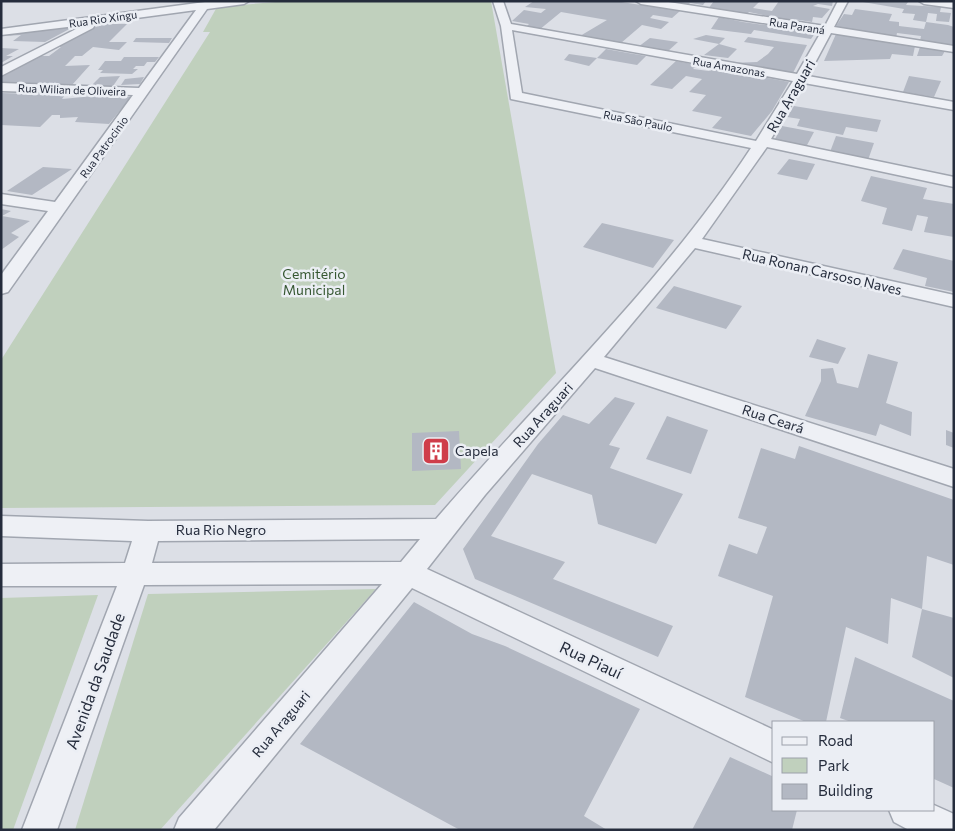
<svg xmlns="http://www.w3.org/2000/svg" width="955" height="831" viewBox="0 0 955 831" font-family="Commissioner,sans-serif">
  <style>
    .green { fill: #c0d0bd }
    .building { fill: #b3b8c3 }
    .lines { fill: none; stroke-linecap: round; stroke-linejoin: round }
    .minor-casing { stroke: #a1a6b0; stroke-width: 3 }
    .minor { fill: #eef0f5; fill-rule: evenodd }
    .labels { text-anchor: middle; stroke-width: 5; stroke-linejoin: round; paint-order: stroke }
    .far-street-label { font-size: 11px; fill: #252c3c; stroke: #ebeef4 }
    .street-label { font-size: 14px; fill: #252c3c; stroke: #ebeef4 }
    .park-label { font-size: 14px; fill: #375833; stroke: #ebeef4 }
    .poi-label { font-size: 14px; fill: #252c3c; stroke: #ebeef4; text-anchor: start }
    .near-street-label { font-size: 16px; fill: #252c3c; stroke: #ebeef4 }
  </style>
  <rect width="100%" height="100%" fill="#dcdfe6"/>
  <g class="green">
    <path d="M288,1H491L556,373L435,505L1,508V360L210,32H203L217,7Z"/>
    <path d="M376,589L160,830H75L148,594Z"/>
    <path d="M98,595L13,830H1V598Z"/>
  </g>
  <g class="building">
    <path d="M534,1H615L680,11L672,18L653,15L650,18L669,22L661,29L642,25L621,43L580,36L607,20L561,12L539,30L526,27L529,24L512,21L524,10L541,13L546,9L525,7Z"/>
    <path d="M664,1H706L703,5L690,3L687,6Z"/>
    <path d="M714,1H760L753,8L772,11L779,1H833L832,6L818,4L813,6L830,9L822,18L813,17L812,22L793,19L790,21L749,12L747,14L708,9Z"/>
    <path d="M857,1H900L908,2L906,5L941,7L940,12L951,13L949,22L936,21L937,14L928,13L926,22L913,20L915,14L902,13L904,9Z"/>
    <path d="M855,9L892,14L889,21L899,22V26L924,29L926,22L948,25L954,27V46L920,41L921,36L897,33L896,38L834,29L844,14L852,15Z"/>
    <path d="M719,17L743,22L816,32L811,39L754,30L751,34L711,29Z"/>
    <path d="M101,24H127L109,42H127L119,50L93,47L82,56H75L65,66L90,65L72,85L1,83V77L41,56H49L61,47H58Z"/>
    <path d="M77,25L45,42L13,41L21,35L4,36Z"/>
    <path d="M836,34L915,46L913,56L892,54L890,59L824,61Z"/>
    <path d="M706,35L725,38L719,44L737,49L728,58L704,55L719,44L693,39Z"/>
    <path d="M748,37L769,40L807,45L793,73L732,63L757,62L768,54L774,47L744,42Z"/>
    <path d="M136,38H172L169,43L133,42Z"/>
    <path d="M650,38L678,42L667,52L638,47Z"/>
    <path d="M920,47L945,51L942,56H917Z"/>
    <path d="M1,48L19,49L6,56H13L1,63Z"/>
    <path d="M606,49L628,53L646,56L637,65L597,58Z"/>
    <path d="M569,54L597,58L589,66L564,60Z"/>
    <path d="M124,57H159L155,62H147L144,66H136L133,69H138L132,74L100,73L103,70H98L105,61H121Z"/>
    <path d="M676,61L697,65L693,69L709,71L712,68L789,82L772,111L751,136L712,128L722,117L692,111L706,95L689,92L702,79L686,76L672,89L650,85Z"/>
    <path d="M120,76L113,86H91L100,77Z"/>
    <path d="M909,76L941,81L934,97L903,92Z"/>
    <path d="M144,77L140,84L121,85L125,79Z"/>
    <path d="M1,93L65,95L62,99L94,96L131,97L109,124L75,122L78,117L60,118V115H52L40,127L1,125Z"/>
    <path d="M794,106L881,120L877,132L846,127L843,135L797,126L800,119L787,117Z"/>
    <path d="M782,126L814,132L806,147L774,141Z"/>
    <path d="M836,136L874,143L868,160L830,152Z"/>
    <path d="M789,159L815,164L807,180L777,174Z"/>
    <path d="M43,167L72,169L32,195L7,191Z"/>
    <path d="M871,176L927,188L923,199L954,204V237L924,232L928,217L917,215L912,231L882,224L887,208L861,201Z"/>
    <path d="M1,209L11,211L2,216L30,221L11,233L19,237L1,250Z"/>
    <path d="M602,223L674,240L653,268L583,247Z"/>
    <path d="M903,249L954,261V292L925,286L927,278L893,269Z"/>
    <path d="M674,286L742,306L726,329L656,308Z"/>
    <path d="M817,339L846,348L838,364L809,357Z"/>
    <path d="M868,354L898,362L886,403L912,412L911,436L880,424L876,436L805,416L821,381V369L833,368L837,383L858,388Z"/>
    <path d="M615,397L635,403L609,445L620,448L610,468L683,494L656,544L598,524L592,495L532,474L491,536L565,562L553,579L673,626L658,657L475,579L463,549L538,444L563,415L589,424Z"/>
    <path d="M667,416L708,430L691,474L646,459Z"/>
    <path d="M946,430L954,433V448L946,445Z"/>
    <path d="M459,431L461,469L412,471V433Z"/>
    <path d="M799,446L954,500V565L927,556L922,609L954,618V678L912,657L922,609L891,598L888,644L846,627L826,722H806L745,697L773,596L718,576L729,544L757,554L767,527L738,518L761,448L795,459Z"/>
    <path d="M414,602L472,634L505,646L640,709L584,816L607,830H460L300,744Z"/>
    <path d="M855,657L954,701V788L934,779V722H851L840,718Z"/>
    <path d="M730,757L774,777V810H797L792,830H692Z"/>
  </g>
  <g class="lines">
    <g class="minor-casing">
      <g id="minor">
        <path d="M249,1L244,4L207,9L8,292L1,294V275L48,211L1,204V194L55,202L133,95L1,91V83L139,88L196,10L92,24L94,26L93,28L1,76V67L84,25L1,35V29L205,2Z"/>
        <path d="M493,1H503L511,24L797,74L821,32L641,4L636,1H662L825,26L838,1H848L834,27L954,46V52L831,33L808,76L954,102V110L804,83L771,139L954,177V187L767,147L702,239L954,295V307L695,248L604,357L954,469V487L595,368L485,495L427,569L774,730V763L412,588L214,830H174L179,818L382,584L144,585L57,830H22L117,586H1V564L125,563L132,541L1,536V516L148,521L436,519C542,396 662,284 751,148L511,99L501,26ZM512,30L793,81L756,141L522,93ZM420,539L401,562L152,563L158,541Z"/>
        <path d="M919,1L954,2V8L924,4Z"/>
        <path d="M934,805L954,814V830H909L894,822L889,810H934Z"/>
      </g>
    </g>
    <use href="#minor" class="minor"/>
  </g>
  <defs>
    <g id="building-square" transform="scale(1.4375)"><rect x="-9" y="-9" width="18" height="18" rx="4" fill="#cf3d4a" stroke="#ebeef4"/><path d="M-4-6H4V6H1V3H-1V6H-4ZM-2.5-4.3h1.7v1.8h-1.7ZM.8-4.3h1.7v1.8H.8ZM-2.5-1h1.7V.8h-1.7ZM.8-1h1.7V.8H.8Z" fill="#fff"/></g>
  </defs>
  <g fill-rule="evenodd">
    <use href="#building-square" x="436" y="451"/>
  </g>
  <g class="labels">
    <g class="far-street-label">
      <text transform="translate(103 19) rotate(-8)" y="4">Rua Rio Xingu</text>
      <text transform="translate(797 26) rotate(9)" y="4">Rua Paraná</text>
      <text transform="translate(729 67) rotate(10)" y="4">Rua Amazonas</text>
      <text transform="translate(72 90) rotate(2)" y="4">Rua Wilian de Oliveira</text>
      <text transform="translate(638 121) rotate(11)" y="4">Rua São Paulo</text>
      <text transform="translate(104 147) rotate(-54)" y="4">Rua Patrocinio</text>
    </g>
    <g class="street-label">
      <text transform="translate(791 96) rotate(-60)" y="5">Rua Araguari</text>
      <text transform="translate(822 272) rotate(13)" y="5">Rua Ronan Carsoso Naves</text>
      <text transform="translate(543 415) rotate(-48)" y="5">Rua Araguari</text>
      <text transform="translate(773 419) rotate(18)" y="5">Rua Ceará</text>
      <text x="221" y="535">Rua Rio Negro</text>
      <text transform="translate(281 724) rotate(-50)" y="5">Rua Araguari</text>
    </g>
    <g class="park-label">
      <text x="314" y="279">Cemitério<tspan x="314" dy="16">Municipal</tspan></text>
    </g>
    <g class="poi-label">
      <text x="455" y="456">Capela</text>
    </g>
    <g class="near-street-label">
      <text transform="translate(591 660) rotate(25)" y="6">Rua Piauí</text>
      <text transform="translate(95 681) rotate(-70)" y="6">Avenida da Saudade</text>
    </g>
  </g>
  <rect width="955" height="831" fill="none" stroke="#252c3c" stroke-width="5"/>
  <rect x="772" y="721" width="162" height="90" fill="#ebeef4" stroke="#9ca0aa"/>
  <rect x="782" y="737" width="25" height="8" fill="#eef0f5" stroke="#9ca0aa"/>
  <text x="818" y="746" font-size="15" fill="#252c3c">Road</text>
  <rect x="782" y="758" width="25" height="15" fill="#c0d0bd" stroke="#9ca0aa"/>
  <text x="818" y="771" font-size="15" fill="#252c3c">Park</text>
  <rect x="782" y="784" width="25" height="15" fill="#b3b8c3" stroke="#9ca0aa"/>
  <text x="818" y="796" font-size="15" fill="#252c3c">Building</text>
</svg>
